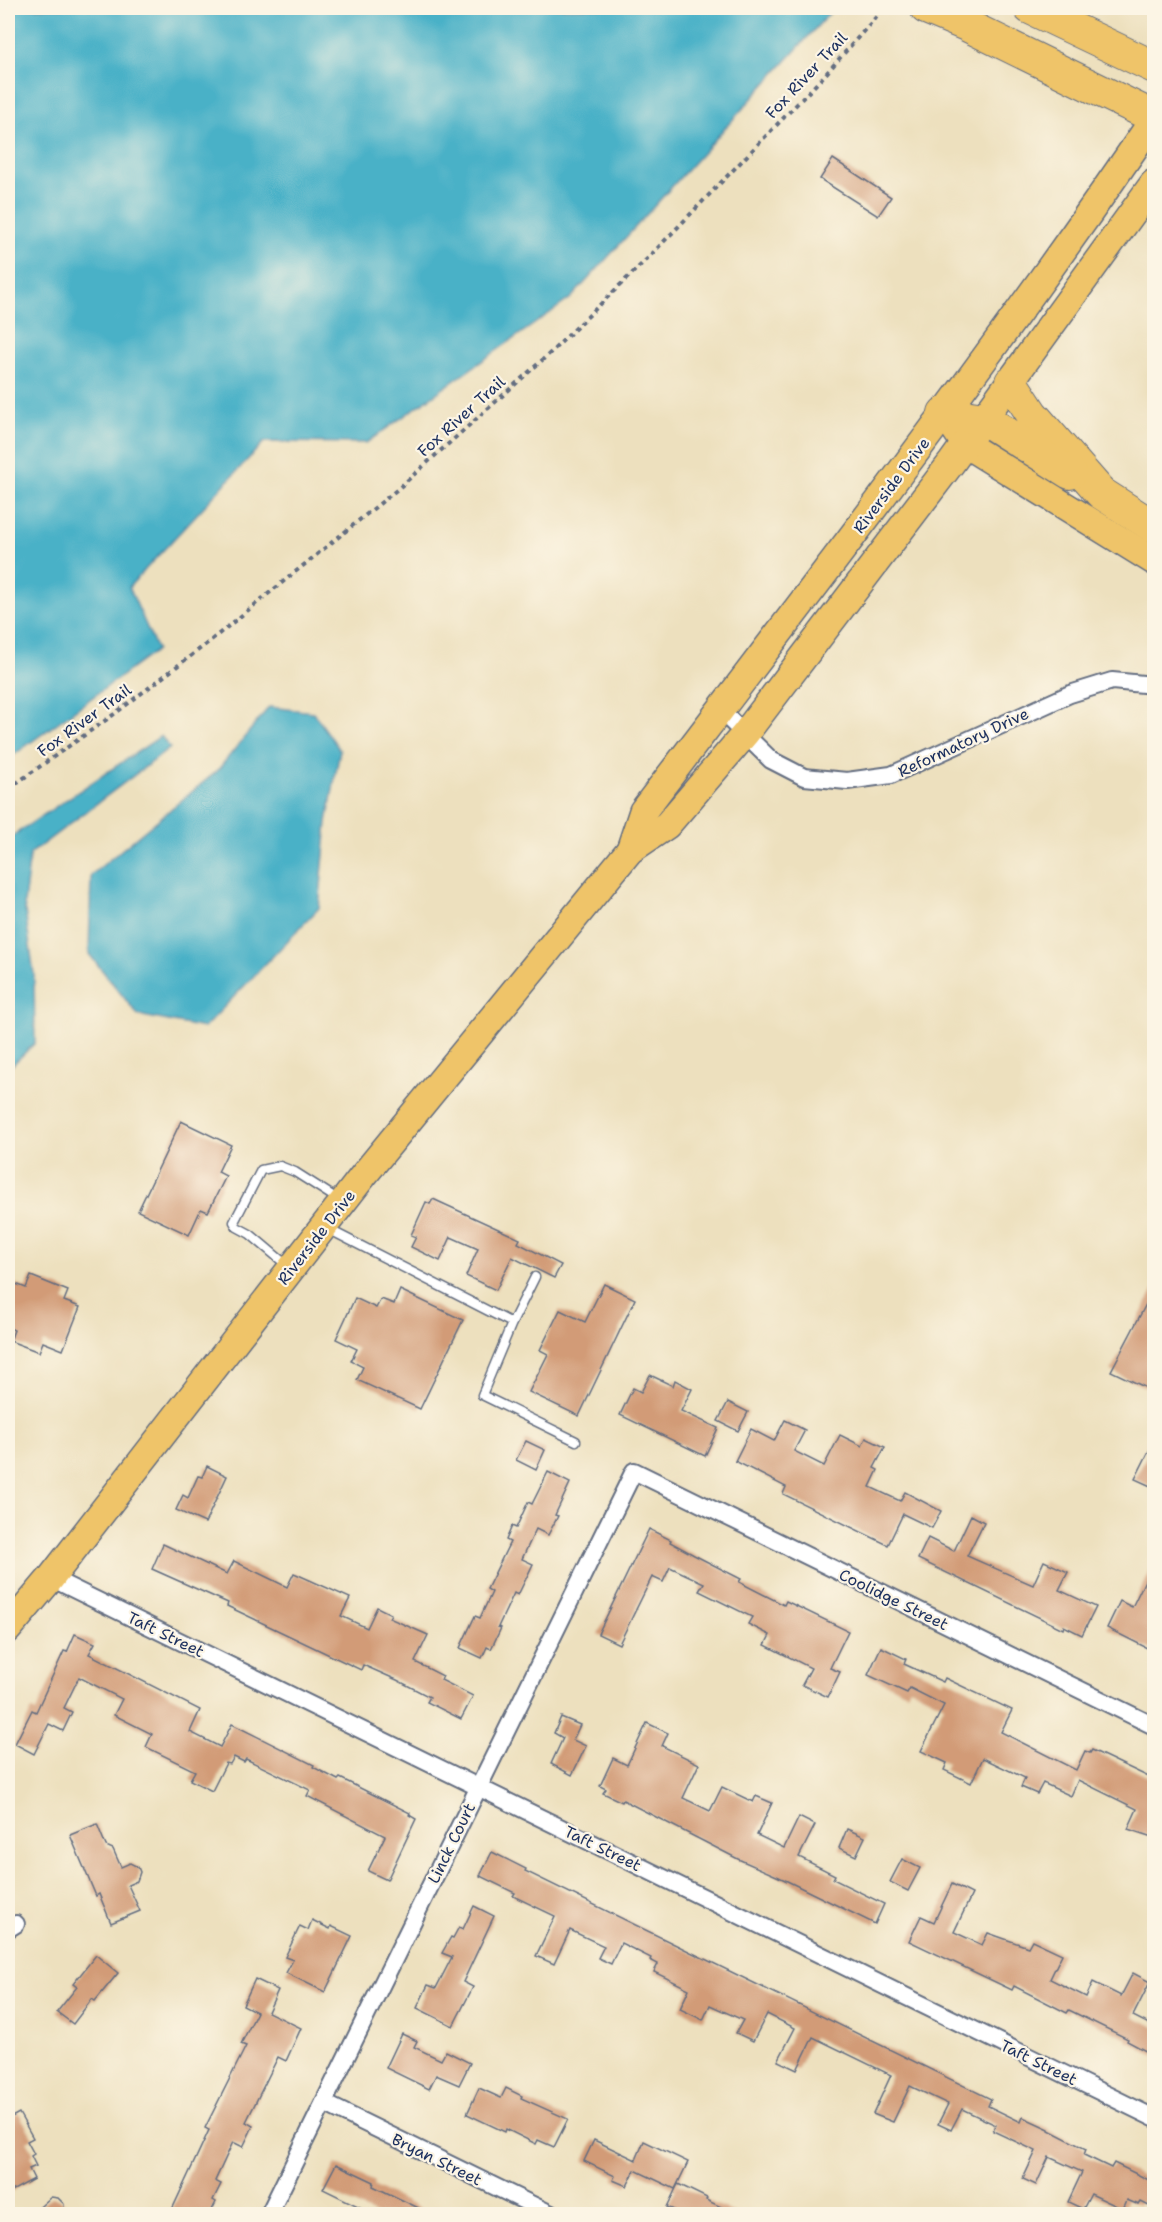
<svg xmlns="http://www.w3.org/2000/svg" width="1162" height="2222" viewBox="0 0 1162 2222" font-family="'Shantell Sans',sans-serif">
  <style>
    .water { fill: #48b1c7; stroke: #327092; stroke-width: 1.5 }
    .building { fill: #d29b77 }
    .lines { fill: none; stroke-linecap: round; stroke-linejoin: round }
    .service-casing { stroke: #646d80; stroke-width: 11 }
    .minor-casing { stroke: #646d80; stroke-width: 20 }
    .primary-casing { stroke: #646d80; stroke-width: 30 }
    .motorway-casing { stroke: #646d80; stroke-width: 34 }
    .path { stroke: #646d80; stroke-width: 4; stroke-dasharray: 4.5 4.5; stroke-linecap: butt }
    .service { stroke: #fff; stroke-width: 8 }
    .minor { stroke: #fff; stroke-width: 16 }
    .primary { stroke: #efc469; stroke-width: 27 }
    .motorway { stroke: #efc469; stroke-width: 32 }
    .labels { text-anchor: middle; stroke-width: 4.5; stroke-linejoin: round; paint-order: stroke }
    .street-label { font-size: 16px; fill: #1b2f5e; stroke: #fcf5e5 }
  </style>
  <rect width="100%" height="100%" fill="#fcf5e5"/>
  <filter id="ink" filterUnits="userSpaceOnUse"><feTurbulence type="fractalNoise" baseFrequency=".0167" numOctaves="2"/><feDisplacementMap in="SourceGraphic" scale="12" xChannelSelector="R" yChannelSelector="G"/><feConvolveMatrix kernelMatrix="1 2 1 2 8 2 1 2 1" color-interpolation-filters="sRGB"/></filter>
  <filter id="wash" filterUnits="userSpaceOnUse"><feTurbulence type="fractalNoise" baseFrequency=".008" numOctaves="4" result="noise"/><feDisplacementMap in="SourceGraphic" scale="24" xChannelSelector="R" yChannelSelector="G"/><feGaussianBlur stdDeviation="1.35" result="paint"/><feColorMatrix in="noise" values="0 0 0 0 0 0 0 0 0 0 0 0 0 0 0 0 0 1.4 0 .05"/><feComposite in="paint" operator="in"/></filter>
  <g filter="url(#wash)">
    <rect width="100%" height="100%" fill="#ede0be"/>
    <g class="water">
      <path d="M8,8H834L571,298L366,443L264,442L129,587L157,650L8,759Z"/>
      <path d="M269,707L313,712L340,750L327,822L319,908L204,1028L138,1015L89,954L91,875L217,771Z"/>
      <path d="M161,736L170,748L30,854L24,903L34,974L35,1043L8,1069V839Z"/>
    </g>
    <g id="blocks">
      <g class="building">
        <path d="M833,159L891,197L878,216L820,179Z"/>
        <path d="M181,1121L231,1145L218,1172L226,1176L208,1212L201,1209L189,1235L138,1211Z"/>
        <path d="M433,1199L520,1239L518,1243L561,1265L554,1278L512,1257L496,1290L466,1276L478,1249L451,1237L440,1261L411,1247L416,1237L411,1235L426,1202L430,1204Z"/>
        <path d="M31,1276L68,1291L64,1301L80,1307L63,1350L43,1342L39,1352L10,1341L14,1330L8,1327V1292L11,1282L26,1288Z"/>
        <path d="M604,1284L635,1299L579,1416L529,1392L548,1354L540,1350L560,1310L585,1322Z"/>
        <path d="M1155,1287V1392L1111,1371Z"/>
        <path d="M400,1290L463,1320L420,1409L357,1380L363,1367L351,1361L357,1349L336,1339L355,1298L376,1308L381,1299L394,1304Z"/>
        <path d="M650,1375L673,1386L675,1380L692,1389L681,1411L718,1428L705,1456L620,1415L633,1388L641,1392Z"/>
        <path d="M728,1402L748,1412L738,1431L718,1421Z"/>
        <path d="M785,1420L805,1430L794,1451L824,1466L840,1435L862,1446L866,1438L885,1447L874,1468L878,1470L870,1487L900,1501L905,1492L941,1511L932,1528L903,1514L888,1545L783,1494L786,1487L735,1461L751,1429L774,1441Z"/>
        <path d="M1155,1439V1488L1135,1479Z"/>
        <path d="M526,1441L545,1450L536,1470L516,1460Z"/>
        <path d="M207,1466L227,1476L205,1523L176,1510L183,1495L188,1498L198,1476L202,1477Z"/>
        <path d="M548,1472L570,1483L555,1515L558,1516L548,1535L536,1529L522,1559L533,1564L518,1595L514,1593L498,1627L501,1628L491,1649L487,1647L482,1658L460,1648L475,1616L480,1618L492,1592L487,1589L510,1542L506,1540L512,1526L516,1528L528,1502L532,1504Z"/>
        <path d="M971,1515L984,1522L967,1556L1033,1585L1044,1561L1068,1572L1059,1590L1096,1607L1082,1635L1064,1626L1063,1629L918,1559L928,1538L954,1551Z"/>
        <path d="M649,1529L671,1540L670,1542L694,1555L741,1579L739,1582L784,1605L786,1601L848,1631L830,1668L840,1672L828,1697L802,1685L811,1668L765,1645L770,1635L748,1624L752,1617L699,1591L704,1583L670,1567L663,1582L652,1577L619,1644L598,1634Z"/>
        <path d="M163,1544L227,1574L234,1561L287,1587L294,1573L350,1598L341,1616L367,1628L377,1607L391,1614L389,1618L428,1635L415,1662L443,1676L441,1680L473,1696L461,1719L427,1702L430,1697L397,1680L363,1665L361,1670L227,1606L228,1603L152,1569Z"/>
        <path d="M1155,1560V1652L1107,1628L1120,1601L1132,1607Z"/>
        <path d="M75,1634L95,1643L89,1654L200,1710L190,1732L220,1747L232,1724L314,1765L313,1767L338,1780L340,1778L410,1813L409,1815L416,1819L387,1880L368,1871L385,1836L307,1796L310,1790L246,1759L244,1762L234,1757L230,1764L226,1763L212,1791L190,1780L195,1771L146,1747L152,1734L114,1715L122,1699L79,1677L64,1708L72,1712L63,1731L49,1724L34,1754L15,1744L32,1710L36,1712L64,1651L67,1652Z"/>
        <path d="M881,1647L906,1659L904,1664L943,1682L945,1678L1012,1710L1001,1732L1076,1770L1085,1751L1090,1753L1092,1750L1155,1780V1838L1128,1829L1137,1809L1078,1780L1071,1796L1043,1783L1037,1794L1021,1787L1025,1778L983,1758L971,1783L944,1770L947,1763L921,1751L944,1705L910,1688L907,1693L868,1675Z"/>
        <path d="M561,1717L580,1725L573,1740L586,1746L572,1775L551,1764L563,1738L554,1733Z"/>
        <path d="M647,1723L668,1733L662,1746L699,1764L683,1798L710,1811L722,1787L753,1802L756,1796L772,1803L757,1835L784,1848L799,1817L815,1825L799,1857L835,1875L833,1879L884,1904L875,1924L779,1877L738,1859L623,1800L622,1802L603,1793L606,1789L600,1786L613,1758L627,1765Z"/>
        <path d="M97,1824L106,1846L113,1849L121,1867L130,1863L138,1867L140,1872L137,1881L128,1885L140,1911L111,1923L99,1894L96,1896L70,1835Z"/>
        <path d="M847,1829L865,1837L856,1856L839,1848Z"/>
        <path d="M492,1852L526,1869L525,1871L991,2099L988,2106L1021,2122L1023,2117L1049,2129V2130L1086,2149L1084,2155L1111,2168L1114,2163L1155,2183V2209L1141,2202L1139,2205L1127,2200L1123,2209L1091,2194L1083,2209L1068,2202L1082,2172L1049,2157L1036,2185L1023,2179L1036,2151L993,2131L996,2125L962,2109L951,2130L938,2124L948,2104L910,2086L893,2122L873,2114L891,2075L813,2037L797,2070L778,2061L795,2028L767,2014L753,2041L736,2033L743,2020L710,2005L703,2020L680,2009L689,1989L654,1972L658,1964L650,1960L651,1958L621,1943L611,1964L598,1958L604,1946L570,1930L554,1964L536,1956L555,1916L513,1896L515,1893L480,1876Z"/>
        <path d="M902,1859L920,1868L908,1891L890,1882Z"/>
        <path d="M952,1884L972,1894L954,1932L982,1945L988,1933L1028,1947L1032,1940L1062,1954L1050,1979L1086,1997L1093,1982L1121,1996L1133,1973L1150,1982L1133,2016L1155,2027V2056L1127,2041L1128,2039L1069,2010L1067,2013L1014,1986L1012,1990L909,1941L921,1916L934,1922Z"/>
        <path d="M474,1906L494,1916L463,1982L473,1987L453,2026L417,2008L428,1985L436,1988L452,1957L442,1953L451,1937L453,1938L459,1927L463,1929Z"/>
        <path d="M312,1920L330,1929L331,1926L352,1936L325,1992L286,1973L293,1960L285,1957L300,1926L308,1930Z"/>
        <path d="M96,1955L118,1973L95,2001L92,1999L73,2024L57,2012L77,1987L73,1984Z"/>
        <path d="M255,1979L278,1990L268,2012L301,2028L286,2061L278,2057L246,2122L253,2126L243,2147L233,2142L215,2181L221,2184L213,2200L216,2202L210,2214H170L209,2130L205,2128L246,2046L241,2044L257,2012L243,2005Z"/>
        <path d="M402,2034L417,2041L414,2047L441,2060L446,2051L470,2063L459,2085L436,2075L429,2089L386,2068Z"/>
        <path d="M479,2088L501,2098L506,2088L522,2096L521,2098L568,2119L554,2147L538,2140L536,2144L506,2129L505,2132L467,2114Z"/>
        <path d="M19,2113L33,2138L27,2141L34,2154L31,2156L36,2166L29,2169L34,2179L8,2193V2119Z"/>
        <path d="M594,2140L636,2160L644,2141L688,2162L675,2189L635,2170L627,2186L613,2180L615,2176L584,2161Z"/>
        <path d="M336,2164L374,2182L373,2186L431,2214H374L323,2189Z"/>
        <path d="M678,2184L707,2198L706,2200L736,2214H683L667,2207Z"/>
        <path d="M51,2197L58,2198L64,2204L63,2214H32Z"/>
      </g>
    </g>
  </g>
  <g filter="url(#ink)">
    <use href="#blocks" fill-opacity="0" stroke="#646d80" stroke-width="1.5"/>
    <g class="lines">
      <g class="service-casing">
        <g id="service">
          <path d="M328,1229L512,1323"/>
          <path d="M289,1267L250,1234L237,1227L234,1222L261,1170L280,1166L295,1172L339,1200"/>
          <path d="M535,1277L512,1323L482,1395L576,1441"/>
        </g>
      </g>
      <g class="minor-casing">
        <g id="minor">
          <path d="M720,710L771,760L804,777L847,781L891,775L1070,694L1112,681L1154,685"/>
          <path d="M51,1578L1154,2118"/>
          <path d="M8,1929L16,1924"/>
          <path d="M324,2103L551,2214"/>
          <path d="M269,2214L634,1471L1154,1726"/>
        </g>
      </g>
      <g class="primary-casing">
        <g id="primary">
          <path d="M955,429L965,444L1154,561"/>
          <path d="M630,850L643,811C817,583 993,356 1154,119"/>
          <path d="M8,1629L51,1578L363,1176L630,850L667,825L745,734L952,462L1154,183"/>
        </g>
      </g>
      <g class="motorway-casing">
        <g id="motorway">
          <path d="M926,8L964,24L1154,117"/>
          <path d="M1030,8L1154,67"/>
          <path d="M1011,382L1032,414L1101,493L1154,527"/>
          <path d="M944,413L984,419L1070,473"/>
        </g>
      </g>
      <path class="path" d="M8,789L113,715L205,645L399,488L549,354L648,258L824,76L884,8"/>
      <use href="#service" class="service"/>
      <use href="#minor" class="minor"/>
      <use href="#primary" class="primary"/>
      <use href="#motorway" class="motorway"/>
    </g>
  </g>
  <g class="labels">
    <g class="street-label">
      <text transform="translate(806 75) rotate(-47)" y="6">Fox River Trail</text>
      <text transform="translate(461 416) rotate(-42)" y="6">Fox River Trail</text>
      <text transform="translate(891 485) rotate(-53)" y="6">Riverside Drive</text>
      <text transform="translate(84 720) rotate(-36)" y="6">Fox River Trail</text>
      <text transform="translate(963 742) rotate(-25)" y="6">Reformatory Drive</text>
      <text transform="translate(316 1237) rotate(-52)" y="6">Riverside Drive</text>
      <text transform="translate(894 1599) rotate(26)" y="6">Coolidge Street</text>
      <text transform="translate(166 1634) rotate(26)" y="6">Taft Street</text>
      <text transform="translate(451 1843) rotate(-64)" y="6">Linck Court</text>
      <text transform="translate(603 1848) rotate(26)" y="6">Taft Street</text>
      <text transform="translate(1039 2062) rotate(26)" y="6">Taft Street</text>
      <text transform="translate(437 2159) rotate(26)" y="6">Bryan Street</text>
    </g>
  </g>
  <rect width="1162" height="2222" fill="none" stroke="#fcf5e5" stroke-width="30"/>
</svg>
